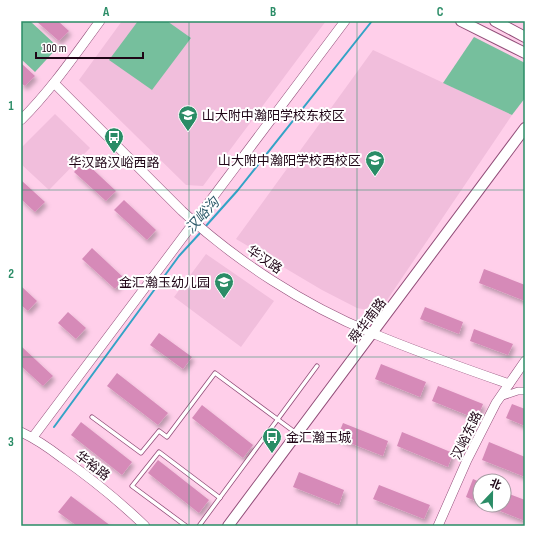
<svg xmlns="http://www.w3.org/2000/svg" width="546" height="547" viewBox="0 0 546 547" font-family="'Sofia Sans Condensed','Noto Sans SC',sans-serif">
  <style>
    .built { fill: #f1bedc }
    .green { fill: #76bf9d }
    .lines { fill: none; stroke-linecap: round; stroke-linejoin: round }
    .stream { stroke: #33a3c6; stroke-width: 2 }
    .building { fill: #d68ab8; filter: url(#shadow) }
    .service-casing { stroke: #924e79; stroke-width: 5 }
    .minor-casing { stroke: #924e79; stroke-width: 8 }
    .tertiary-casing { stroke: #924e79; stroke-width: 10 }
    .secondary-casing { stroke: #924e79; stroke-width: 12 }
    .service { stroke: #fff; stroke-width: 3.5 }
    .minor { stroke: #fff; stroke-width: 7 }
    .tertiary { stroke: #fff; stroke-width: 9 }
    .secondary { stroke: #fff; stroke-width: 10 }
    .grid { fill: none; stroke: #2a8c66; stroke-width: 1; stroke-opacity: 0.55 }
    .labels { text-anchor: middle; stroke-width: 4; stroke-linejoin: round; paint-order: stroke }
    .poi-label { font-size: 13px; fill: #1f0516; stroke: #fff; text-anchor: start }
    .street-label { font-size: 13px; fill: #1f0516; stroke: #fff }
    .water-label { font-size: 14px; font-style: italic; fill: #2a5767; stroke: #fff }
    .neatline { fill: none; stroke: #2a8c66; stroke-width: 1.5 }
    .grid-label { font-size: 13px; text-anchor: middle; font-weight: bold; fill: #2a8c66 }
  </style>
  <defs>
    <filter id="shadow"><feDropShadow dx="2.5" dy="4" stdDeviation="2" flood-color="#0004"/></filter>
  </defs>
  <rect width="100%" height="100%" fill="#ffcfea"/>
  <g class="built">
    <path d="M122,21H326L203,186L186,185L79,80Z"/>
    <path d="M373,50L512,115L379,312L357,308L322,290L236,239Z"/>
    <path d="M55,114L90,148L49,190L21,164V148Z"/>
    <path d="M206,254L274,301L241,347L174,297Z"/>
  </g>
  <g class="green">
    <path d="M21,21H30L58,47L35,72L21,59Z"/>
    <path d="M138,21H167L191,38L152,90L109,60Z"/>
    <path d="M474,37L525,63V98L512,115L443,83Z"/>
  </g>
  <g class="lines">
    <g class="stream">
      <path d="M205,227L238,190L372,21"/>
      <path d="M54,427L179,256L201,232"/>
    </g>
  </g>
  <g class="building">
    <path d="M36,21H58L69,31L59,41Z"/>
    <path d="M21,63L35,76L25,86L21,83Z"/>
    <path d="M84,161L116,191L106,201L74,172Z"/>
    <path d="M21,180L45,202L35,212L21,199Z"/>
    <path d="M124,200L156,230L147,240L114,210Z"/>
    <path d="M92,248L124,278L115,289L82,259Z"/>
    <path d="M484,269L525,285V301L479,283Z"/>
    <path d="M21,286L37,301L28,311L21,305Z"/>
    <path d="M425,307L463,322L459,334L420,319Z"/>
    <path d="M68,312L86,328L76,339L58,323Z"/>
    <path d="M474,329L513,344L508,355L470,341Z"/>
    <path d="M159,333L192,357L183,369L150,345Z"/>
    <path d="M21,346L53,376L43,386L21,366Z"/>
    <path d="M381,364L426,382L420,397L375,379Z"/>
    <path d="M117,373L168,413L158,425L107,386Z"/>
    <path d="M438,386L483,404L477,419L432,401Z"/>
    <path d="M512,404L525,409V426L506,418Z"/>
    <path d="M202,405L253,445L243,458L192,418Z"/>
    <path d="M81,422L132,462L122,475L71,435Z"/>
    <path d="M343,423L388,441L383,456L337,438Z"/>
    <path d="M402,432L453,453L448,467L397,446Z"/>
    <path d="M489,442L525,457V477L482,460Z"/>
    <path d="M158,460L209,500L199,513L148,473Z"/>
    <path d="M299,472L344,490L339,505L293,487Z"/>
    <path d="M473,479L480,482V503L466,497Z"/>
    <path d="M379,485L430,505L424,519L373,499Z"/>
    <path d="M504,492L525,500V521L485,505H504Z"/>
    <path d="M71,496L111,526H77L58,512Z"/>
  </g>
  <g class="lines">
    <g class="service-casing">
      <g id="service">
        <path d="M92,417L141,453L159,431L167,437L215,373L296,433"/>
        <path d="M186,526L132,486L159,452L220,498"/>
        <path d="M199,526L317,366"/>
      </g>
    </g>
    <g class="minor-casing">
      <path id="minor" d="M500,397L518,391H525"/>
    </g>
    <g class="tertiary-casing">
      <g id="tertiary">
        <path d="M54,83L182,211C236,261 304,305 372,333C417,352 463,368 509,384"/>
        <path d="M21,120C51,90 75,55 100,21"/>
        <path d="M21,432C36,439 49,448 62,458C92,479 119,501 145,526"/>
        <path d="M33,437L345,21"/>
        <path d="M438,526L467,460L496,403L525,361"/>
      </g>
    </g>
    <g class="secondary-casing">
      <g id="secondary">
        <path d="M461,21L525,53"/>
        <path d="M495,21L525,37"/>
        <path d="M228,526L525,128"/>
      </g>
    </g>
    <use href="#service" class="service"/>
    <use href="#minor" class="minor"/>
    <use href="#tertiary" class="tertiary"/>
    <use href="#secondary" class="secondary"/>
  </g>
  <path class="grid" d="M189,21V526M357,21V526M21,190H525M21,357H525"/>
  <defs>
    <g id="school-pin" transform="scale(1)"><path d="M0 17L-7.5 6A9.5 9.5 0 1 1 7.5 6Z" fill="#2a8c66" stroke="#fff"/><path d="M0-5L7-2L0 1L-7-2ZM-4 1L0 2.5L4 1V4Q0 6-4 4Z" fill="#fff"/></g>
    <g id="bus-pin" transform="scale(1)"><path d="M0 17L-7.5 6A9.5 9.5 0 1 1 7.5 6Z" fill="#2a8c66" stroke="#fff"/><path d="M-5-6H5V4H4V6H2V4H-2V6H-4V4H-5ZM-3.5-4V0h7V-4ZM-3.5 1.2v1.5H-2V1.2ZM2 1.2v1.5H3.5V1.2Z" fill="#fff"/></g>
  </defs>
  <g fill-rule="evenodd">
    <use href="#school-pin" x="188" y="115"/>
    <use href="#bus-pin" x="114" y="137"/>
    <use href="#school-pin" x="375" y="160"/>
    <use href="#school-pin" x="224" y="282"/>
    <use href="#bus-pin" x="272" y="437"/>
  </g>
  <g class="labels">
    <g class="poi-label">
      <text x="202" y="120">山大附中瀚阳学校东校区</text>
      <text x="361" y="165" text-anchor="end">山大附中瀚阳学校西校区</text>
      <text x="114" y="167" text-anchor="middle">华汉路汉峪西路</text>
      <text x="210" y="287" text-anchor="end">金汇瀚玉幼儿园</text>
      <text x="286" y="442">金汇瀚玉城</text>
    </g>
    <g class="street-label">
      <text transform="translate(265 259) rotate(34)" y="5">华汉路</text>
      <text transform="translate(367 320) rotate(-53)" y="5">舜华南路</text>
      <text transform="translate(466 435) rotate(-64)" y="5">汉峪东路</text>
      <text transform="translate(93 465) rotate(37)" y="5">华裕路</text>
    </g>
    <g class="water-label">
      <text transform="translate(202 215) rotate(-48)" y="5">汉峪沟</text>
    </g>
  </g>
  <rect width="546" height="547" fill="none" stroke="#ffffff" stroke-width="44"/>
  <g transform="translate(492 493) rotate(22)"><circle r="19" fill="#ffffff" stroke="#a59ba2"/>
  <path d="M0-3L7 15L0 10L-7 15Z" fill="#2a8c66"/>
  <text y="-6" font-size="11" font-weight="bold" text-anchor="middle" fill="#1f0516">北</text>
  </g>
  <path d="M36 52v6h107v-6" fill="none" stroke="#1f0516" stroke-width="2"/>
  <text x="42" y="52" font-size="12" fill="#1f0516" stroke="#ffffff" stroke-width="3" paint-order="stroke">100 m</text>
  <rect x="22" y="22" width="502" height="503" class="neatline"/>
  <g class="grid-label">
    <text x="106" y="16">A</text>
    <text x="273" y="16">B</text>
    <text x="440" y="16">C</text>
    <text x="11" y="110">1</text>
    <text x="11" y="278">2</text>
    <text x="11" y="446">3</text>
  </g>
</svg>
